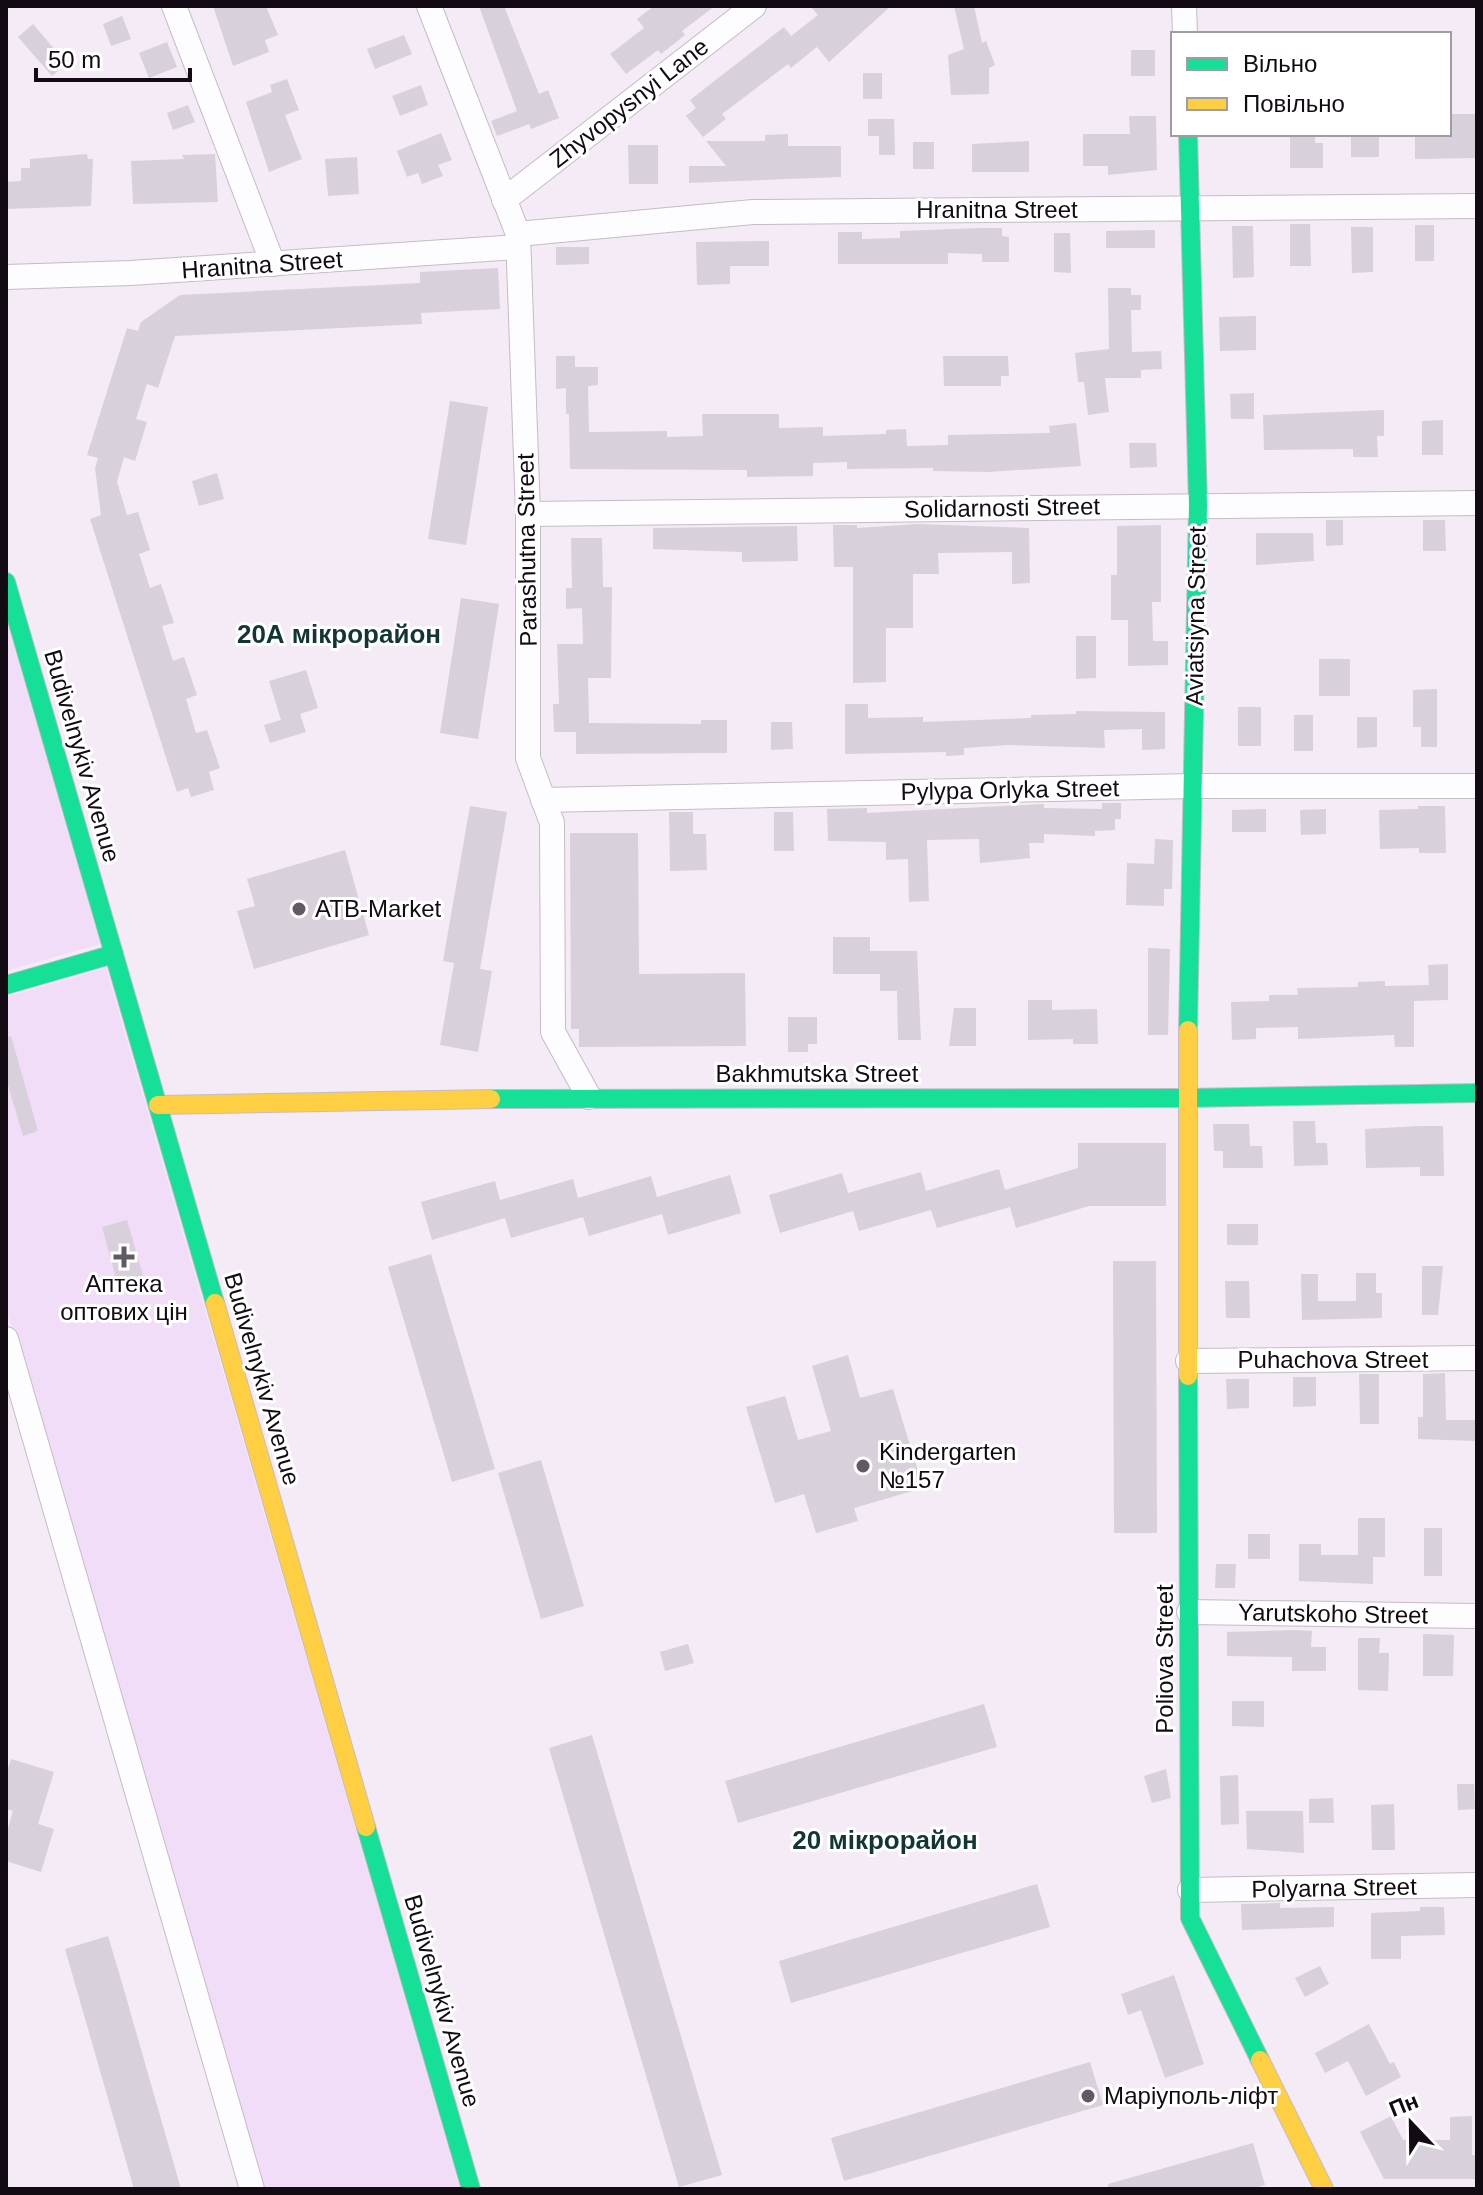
<svg xmlns="http://www.w3.org/2000/svg" width="1483" height="2195" viewBox="0 0 1483 2195" font-family="Helvetica,sans-serif">
  <style>
    .green { fill: #f2ddf9 }
    .building { fill: #d8d0da }
    .lines { fill: none; stroke-linecap: round; stroke-linejoin: round }
    .street-casing { stroke: #c4bcc6; stroke-width: 26 }
    .fast-casing { stroke: #c4bcc6; stroke-width: 20 }
    .slow-casing { stroke: #c4bcc6; stroke-width: 20 }
    .street { stroke: #fdfcfe; stroke-width: 24 }
    .fast { stroke: #16e098; stroke-width: 18 }
    .slow { stroke: #ffcf43; stroke-width: 18 }
    .poi-dot { fill: #615963; stroke: #fff; stroke-width: 3 }
    .labels { text-anchor: middle; stroke-width: 6; stroke-linejoin: round; paint-order: stroke }
    .street-label { font-size: 24px; fill: #120b14; stroke: #fff }
    .poi-label { font-size: 24px; fill: #120b14; stroke: #fff; text-anchor: start }
    .neighbourhood-label { font-size: 26px; font-weight: bold; fill: #133634; stroke: #fff }
  </style>
  <rect width="100%" height="100%" fill="#f4ebf7"/>
  <g class="green">
    <path d="M6,620L100,944L6,971Z"/>
    <path d="M106,968L460,2189H261L6,1309V997Z"/>
  </g>
  <g class="building">
    <path d="M213,6H266L278,35L265,40L269,52L233,66Z"/>
    <path d="M479,6H504L539,94L548,90L559,118L531,129L529,124L497,136L491,121L517,111Z"/>
    <path d="M654,6H715L682,31L685,35L661,54L658,50L626,74L610,54L644,28L637,19Z"/>
    <path d="M810,6H891L829,62L817,47L791,68L788,64L722,114L726,119L703,137L686,116L696,108L690,100L784,27L791,36L818,15Z"/>
    <path d="M954,6H974L982,43L986,41L995,65L989,68V94L951,95L948,55L964,49Z"/>
    <path d="M122,16L131,39L111,46L103,24Z"/>
    <path d="M33,24L67,64L52,76L18,37Z"/>
    <path d="M404,35L412,54L375,69L367,49Z"/>
    <path d="M167,42L177,67L149,78L139,53Z"/>
    <rect x="1131" y="50" width="24" height="26"/>
    <rect x="863" y="73" width="19" height="26"/>
    <path d="M287,79L299,110L285,115L302,159L269,172L246,102L272,92L270,85Z"/>
    <path d="M421,85L428,105L400,116L392,96Z"/>
    <path d="M188,105L195,122L173,130L167,113Z"/>
    <path d="M1449,114H1477V158L1415,159V134H1449Z"/>
    <path d="M1129,116H1156L1157,170L1108,175V166H1083V134H1130Z"/>
    <path d="M868,119H894L895,155H879V136H868Z"/>
    <path d="M441,133L452,160L438,165L443,176L422,184L418,173L407,177L397,151Z"/>
    <path d="M788,134V146H841V177L689,183V166H726L706,141H765V135Z"/>
    <rect x="1351" y="134" width="28" height="23"/>
    <path d="M1290,136H1315V143H1323V168H1290Z"/>
    <path d="M1029,141V172H972V144Z"/>
    <rect x="913" y="142" width="21" height="27"/>
    <path d="M628,145H658V184H629Z"/>
    <path d="M87,154L88,159H93L91,206L6,209V182L21,181V168H30V159Z"/>
    <path d="M215,154L218,202L133,204L131,161L184,159L182,155Z"/>
    <path d="M357,157L359,194L328,196L325,159Z"/>
    <path d="M1290,224H1310L1311,266H1290Z"/>
    <rect x="1415" y="225" width="19" height="36"/>
    <path d="M1232,226H1253L1254,277L1233,278Z"/>
    <path d="M1351,227H1373V272L1352,273Z"/>
    <path d="M981,228H1002V236L1009,237V262H982V254L948,253V264H838V232H862V239L900,238V231Z"/>
    <path d="M1155,230V248H1106V231Z"/>
    <path d="M1054,233H1070L1071,273L1054,272Z"/>
    <path d="M769,241V266H730V284L697,285L696,242Z"/>
    <path d="M556,247H589V264L556,265Z"/>
    <path d="M498,268L500,309L421,313L422,324L175,336L158,388L147,384L136,419L147,422L135,461L124,457L117,482L127,515L138,512L150,550L139,554L150,588L161,584L174,623L162,626L173,661L184,657L197,695L186,699L196,733L207,730L220,768L209,772L214,790L191,797L188,788L177,792L90,519L101,515L95,468L98,458L87,455L127,328L138,331L141,322L180,295L420,283V272Z"/>
    <path d="M1108,288H1131V295H1141V310H1131L1132,352L1161,351L1162,369L1141,370V378H1105L1109,412L1088,415L1084,382H1078L1075,353L1109,349Z"/>
    <path d="M1256,316V350L1220,351L1219,317Z"/>
    <path d="M556,356H575V367H598V385L588,386L589,432L667,431V437L703,436L702,414H779V428L823,427V436L886,434V430L906,429L907,446L948,445V435L1050,433L1049,426L1076,423L1081,466L989,472L933,471V468L847,469V462L813,463V476L747,477V470L570,469L569,414H566V388L556,389Z"/>
    <path d="M943,356H1008L1009,376H1001V386H944Z"/>
    <path d="M1254,393V419H1231L1230,394Z"/>
    <path d="M450,401L488,407L466,545L428,539Z"/>
    <path d="M1384,410V436H1377L1378,457H1353V449L1264,450L1263,415Z"/>
    <path d="M1443,420V455H1422V421Z"/>
    <path d="M1129,443H1156L1157,467L1130,468Z"/>
    <path d="M217,473L224,499L199,506L192,481Z"/>
    <path d="M1326,520H1343V545L1326,546Z"/>
    <path d="M1423,520H1445L1446,551H1423Z"/>
    <path d="M917,524L1029,528L1030,583L1012,584V552L938,553L939,574H913V628H886V682L853,683V567H834L833,525H857V528Z"/>
    <path d="M1161,525V602H1152L1153,641H1168V665L1128,666V620H1111V575H1117V526Z"/>
    <path d="M797,526L798,561L742,562V552L653,549V528Z"/>
    <path d="M1256,533H1313L1314,561L1256,565Z"/>
    <path d="M571,538H602L603,587H612L611,678H588L589,723L701,724V720H727V753L576,754V732H554L553,704H559L557,644H583L582,608L566,609V588H572Z"/>
    <path d="M461,598L499,604L478,739L440,733Z"/>
    <path d="M1076,636H1096V678L1076,679Z"/>
    <rect x="1319" y="659" width="31" height="37"/>
    <path d="M306,670L318,708L300,714L306,732L270,743L264,725L281,720L269,681Z"/>
    <path d="M1437,689V747H1421V727H1413V690Z"/>
    <path d="M845,704H868V718L923,717V722L1031,718V715L1076,714V711L1165,712V749L1142,750V729L1104,730L1105,748L1009,745L964,748V755L946,756V752L845,754Z"/>
    <rect x="1238" y="707" width="23" height="39"/>
    <rect x="1294" y="715" width="19" height="36"/>
    <path d="M1357,717H1377V747L1357,748Z"/>
    <path d="M771,722H792L793,749L771,750Z"/>
    <path d="M1102,803H1121V819H1115V830L1095,831V836L1044,834V843H1029L1030,858L980,863L979,839L927,840L929,901L909,902L908,859L886,860V842L828,841L827,809L867,808V813L1044,804V808L1102,809Z"/>
    <path d="M470,806L507,812L480,969L492,971L478,1052L440,1045L454,963L443,961Z"/>
    <path d="M1418,806H1445L1446,853H1419V848L1380,849L1379,810L1418,809Z"/>
    <path d="M1266,809V832H1232V810Z"/>
    <path d="M1326,809V834L1301,835L1300,810Z"/>
    <path d="M669,812H693V834H706L707,870L670,871Z"/>
    <path d="M774,812H793L794,851H774Z"/>
    <path d="M570,833H638L639,974L745,973L746,1046L579,1047V1029H571Z"/>
    <path d="M1155,839L1173,840L1172,889H1164V906L1126,905L1127,863L1154,864Z"/>
    <path d="M345,850L369,935L254,969L237,911L255,906L247,879Z"/>
    <path d="M833,937H870V951H917L921,1040H898L897,991H880V974H833Z"/>
    <path d="M1148,948L1170,949L1168,1035H1148Z"/>
    <path d="M1448,964V1000L1414,1001V1047H1395L1394,1035L1298,1039V1027L1256,1028V1039L1232,1040L1231,1002L1269,1001V995H1298L1297,988L1358,987V982L1385,981V986L1429,985L1428,965Z"/>
    <path d="M1028,1000H1052V1010L1097,1009L1098,1044H1073V1039L1028,1040Z"/>
    <path d="M954,1008H976V1046H949Z"/>
    <path d="M788,1017H817V1044H808V1052H788Z"/>
    <path d="M11,1036L38,1131L23,1136L6,1078V1037Z"/>
    <path d="M1293,1121H1315L1316,1143H1327L1328,1165L1294,1166Z"/>
    <path d="M1213,1124H1249L1250,1146H1262L1263,1168H1223V1151H1214Z"/>
    <path d="M1419,1126H1443L1444,1176H1420V1167L1366,1168L1365,1129Z"/>
    <path d="M1078,1143H1166V1206H1089L1016,1228L1010,1207L937,1228L931,1210L859,1231L853,1211L780,1233L769,1195L842,1173L848,1193L921,1172L926,1191L999,1169L1005,1190L1078,1168Z"/>
    <path d="M730,1175L741,1213L668,1235L662,1214L589,1236L583,1217L511,1238L505,1218L432,1240L421,1202L495,1181L500,1200L573,1179L578,1198L651,1176L657,1197Z"/>
    <path d="M127,1220L146,1286L120,1293L102,1227Z"/>
    <rect x="1227" y="1224" width="31" height="21"/>
    <path d="M431,1254L495,1469L452,1482L388,1267Z"/>
    <path d="M1113,1261H1156L1157,1533H1114Z"/>
    <path d="M1422,1266H1443L1438,1315H1422Z"/>
    <path d="M1356,1273H1376V1293H1382V1318L1302,1320L1301,1274H1318V1301H1356Z"/>
    <path d="M1225,1281H1249L1250,1318H1226Z"/>
    <path d="M848,1355L860,1398L893,1389L923,1488L854,1508L858,1521L816,1533L804,1494L775,1503L746,1407L785,1396L798,1440L831,1431L812,1366Z"/>
    <path d="M1445,1373L1446,1420H1476V1441L1418,1439V1417H1423V1374Z"/>
    <path d="M1359,1374H1379V1424H1360Z"/>
    <path d="M1293,1377H1316V1406L1293,1407Z"/>
    <path d="M1226,1379H1249V1408L1227,1409Z"/>
    <path d="M541,1460L584,1606L541,1619L498,1473Z"/>
    <path d="M1358,1518H1385V1557H1373V1584L1299,1581V1544H1321V1555H1358Z"/>
    <rect x="1424" y="1528" width="18" height="48"/>
    <rect x="1248" y="1534" width="22" height="25"/>
    <path d="M1216,1564H1236L1235,1588H1215Z"/>
    <path d="M1293,1630L1312,1631L1311,1647H1326V1671H1292V1657L1227,1656V1632Z"/>
    <path d="M1423,1634L1454,1635L1453,1676H1423Z"/>
    <path d="M1358,1638H1380L1379,1653H1389L1388,1691L1358,1690Z"/>
    <path d="M688,1644L694,1663L665,1671L660,1652Z"/>
    <path d="M1232,1701H1264V1727L1232,1726Z"/>
    <path d="M984,1704L997,1747L738,1823L725,1781Z"/>
    <path d="M592,1735L722,2175L679,2187L549,1748Z"/>
    <path d="M11,1759L54,1772L38,1824L54,1829L41,1872L6,1861V1835L13,1811L6,1809V1775Z"/>
    <path d="M1166,1769L1171,1798L1152,1803L1144,1776Z"/>
    <path d="M1238,1775L1239,1824L1221,1825L1220,1776Z"/>
    <path d="M1457,1784H1474L1475,1809L1458,1810Z"/>
    <path d="M1333,1798L1334,1823H1309V1799Z"/>
    <path d="M1394,1804L1395,1850H1372L1371,1805Z"/>
    <path d="M1246,1811H1303L1304,1853L1247,1849Z"/>
    <path d="M1037,1884L1050,1927L791,2003L779,1961Z"/>
    <path d="M1280,1903V1908L1334,1907V1927L1242,1930L1241,1904Z"/>
    <path d="M1420,1907H1444L1445,1935L1401,1936V1959H1371V1913L1420,1911Z"/>
    <path d="M108,1936L120,1976L181,2189H134L65,1949Z"/>
    <path d="M1320,1966L1329,1984L1305,1997L1295,1978Z"/>
    <path d="M1174,1975L1204,2064L1165,2078L1141,2010L1128,2015L1121,1994Z"/>
    <path d="M1369,2024L1390,2064L1394,2062L1401,2077L1366,2096L1348,2061L1325,2073L1315,2053Z"/>
    <path d="M1090,2062L1103,2105L844,2181L831,2138Z"/>
    <path d="M1391,2116L1403,2140H1450V2117L1472,2116V2155H1477V2179H1384L1360,2132Z"/>
    <path d="M1253,2143L1265,2185L1252,2189H1108V2184Z"/>
  </g>
  <g class="lines">
    <g class="street-casing">
      <g id="street">
        <path d="M174,6L273,264"/>
        <path d="M429,6L518,234L528,514V758L552,823L553,1032L589,1097"/>
        <path d="M1184,6L1185,34"/>
        <path d="M504,200L754,6"/>
        <path d="M518,234L753,212L1477,206"/>
        <path d="M6,277L131,273L518,247"/>
        <path d="M528,514L1477,503"/>
        <path d="M543,800L1193,786H1477"/>
        <path d="M6,1339L252,2189"/>
        <path d="M1188,1361L1477,1358"/>
        <path d="M1189,1612L1477,1616"/>
        <path d="M1190,1890L1477,1885"/>
      </g>
    </g>
    <g class="fast-casing">
      <g id="fast">
        <path d="M1188,134L1198,505L1188,1030"/>
        <path d="M6,582L215,1303"/>
        <path d="M6,985L114,954"/>
        <path d="M491,1099L1187,1098L1477,1093"/>
        <path d="M1188,1376L1190,1918L1260,2060"/>
        <path d="M366,1827L471,2189"/>
      </g>
    </g>
    <g class="slow-casing">
      <g id="slow">
        <path d="M158,1105L491,1099"/>
        <path d="M215,1303L366,1827"/>
        <path d="M1188,1376V1030"/>
        <path d="M1260,2060L1324,2189"/>
      </g>
    </g>
    <use href="#street" class="street"/>
    <use href="#fast" class="fast"/>
    <use href="#slow" class="slow"/>
  </g>
  <g class="poi-dot">
    <circle cx="299" cy="909" r="8"/>
    <path d="M120 1245h8v8h8v8h-8v8h-8v-8h-8v-8h8z"/>
    <circle cx="863" cy="1466" r="8"/>
    <circle cx="1088" cy="2096" r="8"/>
  </g>
  <g class="labels">
    <g class="street-label">
      <text transform="translate(629 103) rotate(-38)" y="8">Zhyvopysnyi Lane</text>
      <text x="997" y="218">Hranitna Street</text>
      <text transform="translate(262 265) rotate(-4)" y="8">Hranitna Street</text>
      <text transform="translate(1002 508) rotate(-1)" y="8">Solidarnosti Street</text>
      <text transform="translate(527 550) rotate(-91)" y="8">Parashutna Street</text>
      <text transform="translate(1196 616) rotate(-89)" y="8">Aviatsiyna Street</text>
      <text transform="translate(82 756) rotate(74)" y="8">Budivelnykiv Avenue</text>
      <text transform="translate(1010 790) rotate(-1)" y="8">Pylypa Orlyka Street</text>
      <text x="817" y="1082">Bakhmutska Street</text>
      <text x="1333" y="1368">Puhachova Street</text>
      <text transform="translate(262 1379) rotate(74)" y="8">Budivelnykiv Avenue</text>
      <text transform="translate(1333 1614) rotate(1)" y="8">Yarutskoho Street</text>
      <text transform="translate(1165 1659) rotate(-90)" y="8">Poliova Street</text>
      <text transform="translate(1334 1888) rotate(-1)" y="8">Polyarna Street</text>
      <text transform="translate(442 2001) rotate(74)" y="8">Budivelnykiv Avenue</text>
    </g>
    <g class="poi-label">
      <text x="315" y="917">ATB-Market</text>
      <text x="124" y="1292" text-anchor="middle">Аптека<tspan x="124" dy="28">оптових цін</tspan></text>
      <text x="879" y="1460">Kindergarten<tspan x="879" dy="28">№157</tspan></text>
      <text x="1104" y="2104">Маріуполь-ліфт</text>
    </g>
    <g class="neighbourhood-label">
      <text x="339" y="643">20А мікрорайон</text>
      <text x="885" y="1849">20 мікрорайон</text>
    </g>
  </g>
  <rect width="1483" height="2195" fill="none" stroke="#120b14" stroke-width="16"/>
  <rect x="1171" y="32" width="280" height="104" fill="#ffffff" stroke="#a09da1" stroke-width="2"/>
  <rect x="1187" y="58" width="40" height="12" fill="#16e098" stroke="#a09da1" stroke-width="2"/>
  <text x="1243" y="72" font-size="24" fill="#120b14">Вільно</text>
  <rect x="1187" y="98" width="40" height="12" fill="#ffcf43" stroke="#a09da1" stroke-width="2"/>
  <text x="1243" y="112" font-size="24" fill="#120b14">Повільно</text>
  <g transform="translate(1411 2123) rotate(338)" stroke="#ffffff" stroke-width="6" paint-order="stroke">
  <path d="M0-6L14 30L0 20L-14 30Z" fill="#120b14"/>
  <text y="-12" font-size="22" font-weight="bold" text-anchor="middle" fill="#120b14">Пн</text>
  </g>
  <path d="M36 68v12h154v-12" fill="none" stroke="#120b14" stroke-width="4"/>
  <text x="48" y="68" font-size="24" fill="#120b14" stroke="#ffffff" stroke-width="6" paint-order="stroke">50 m</text>
</svg>
